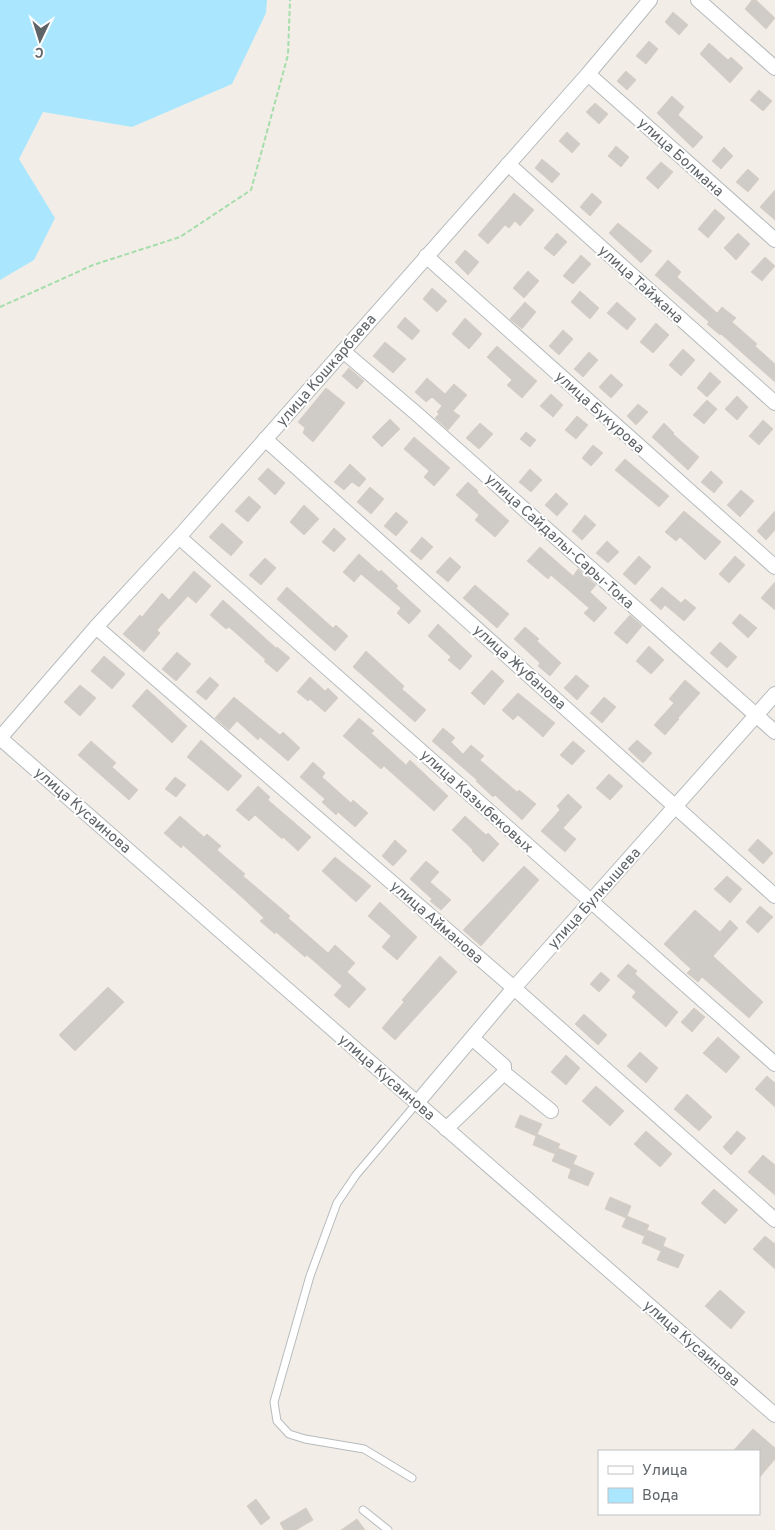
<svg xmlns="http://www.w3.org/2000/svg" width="775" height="1530" viewBox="0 0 775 1530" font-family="Overpass,sans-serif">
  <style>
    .water { fill: #aae7ff }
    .building { fill: #cfcbc6; stroke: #d7cfc5 }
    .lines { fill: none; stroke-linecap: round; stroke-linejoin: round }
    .service-casing { stroke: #b7bbbe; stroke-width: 9 }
    .minor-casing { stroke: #b7bbbe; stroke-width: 16 }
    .path { stroke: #a5ddab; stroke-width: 2; stroke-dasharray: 5 2.5; stroke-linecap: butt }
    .service { stroke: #fff; stroke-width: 7 }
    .minor { stroke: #fff; stroke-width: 14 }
    .labels { text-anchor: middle; stroke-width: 4; stroke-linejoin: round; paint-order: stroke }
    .street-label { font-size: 15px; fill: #5e6468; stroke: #fff }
  </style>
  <rect width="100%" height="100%" fill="#f2eee7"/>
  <path class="water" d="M0,0H267L266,13L232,84L132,127L43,112L19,159L55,218L34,260L0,280Z"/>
  <g class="building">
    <path d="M752,0H756L775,18L766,29L745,9Z"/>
    <path d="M673,12L688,25L679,35L665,22Z"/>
    <path d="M649,41L658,49L646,64L636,56Z"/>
    <path d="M709,43L728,60L731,57L743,68L730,83L700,54Z"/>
    <path d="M626,71L636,80L627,90L617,81Z"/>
    <path d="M759,90L772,101L763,111L750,100Z"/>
    <path d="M672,96L684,107L678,115L703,137L693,148L657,113Z"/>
    <path d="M595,103L608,114L599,124L586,112Z"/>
    <path d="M567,132L580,144L572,153L559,141Z"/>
    <path d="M616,146L629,157L621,167L608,156Z"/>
    <path d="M724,147L733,156L721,169L712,161Z"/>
    <path d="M542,159L560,174L552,183L535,168Z"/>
    <path d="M661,162L673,172L658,189L646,178Z"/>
    <path d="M748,169L759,179L748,192L736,182Z"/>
    <path d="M775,190V220L760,207Z"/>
    <path d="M514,193L534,210L520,226L515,221L509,228L505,225L488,244L478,235Z"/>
    <path d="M592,193L602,202L590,216L580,207Z"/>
    <path d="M715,209L725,218L708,238L698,229Z"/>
    <path d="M618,223L652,251L641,263L609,233Z"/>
    <path d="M557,233L567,242L554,256L544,248Z"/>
    <path d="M738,233L750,244L736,260L724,248Z"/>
    <path d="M465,250L479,262L468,275L455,262Z"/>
    <path d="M581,255L591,264L573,284L563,276Z"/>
    <path d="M765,257L775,266L762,281L751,272Z"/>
    <path d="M668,260L681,272L677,277L717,313L722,307L736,318L732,322L757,344L755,346L775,364V382L721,334L720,335L707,324L709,322L655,275Z"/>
    <path d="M528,271L539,281L524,298L513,288Z"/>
    <path d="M432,288L447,301L437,312L423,299Z"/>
    <path d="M580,291L599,308L590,319L571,302Z"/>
    <path d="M525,302L536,312L522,329L510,319Z"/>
    <path d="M617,302L636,319L627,330L607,313Z"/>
    <path d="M405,317L420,331L412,340L397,327Z"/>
    <path d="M465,318L482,334L469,349L452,334Z"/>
    <path d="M656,323L669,335L653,353L640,342Z"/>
    <path d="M563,330L573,339L559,355L549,346Z"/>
    <path d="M385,342L406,359L393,373L373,356Z"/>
    <path d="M497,346L537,381L522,398L507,385L512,380L487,357Z"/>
    <path d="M683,349L695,360L681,376L669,365Z"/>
    <path d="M589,352L598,360L583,377L574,369Z"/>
    <path d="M349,368L364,381L357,389L342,376Z"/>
    <path d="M710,372L721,382L707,397L697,388Z"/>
    <path d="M611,374L623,385L611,398L599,387Z"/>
    <path d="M427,378L445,394L454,384L467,395L453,411L460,416L448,430L435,418L439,414L437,412L442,406L432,397L426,402L415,392Z"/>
    <path d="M326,388L345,403L313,442L303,433L305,428L298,422Z"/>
    <path d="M551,394L563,405L553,417L540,406Z"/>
    <path d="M737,396L748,407L737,420L725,409Z"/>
    <path d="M707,400L717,409L704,424L693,415Z"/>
    <path d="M638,404L648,412L636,425L627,416Z"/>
    <path d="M577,416L588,425L576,439L565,430Z"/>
    <path d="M390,419L400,429L382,447L372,437Z"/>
    <path d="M763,420L773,429L759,445L749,436Z"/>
    <path d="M480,423L493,434L479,449L466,438Z"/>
    <path d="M664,423L674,433L673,434L699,457L688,470L652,437Z"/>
    <path d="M526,432L536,440L530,447L520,439Z"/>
    <path d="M414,437L450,468L434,486L424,477L429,471L404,449Z"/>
    <path d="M593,445L603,453L591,466L582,458Z"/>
    <path d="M625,459L669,496L659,507L615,470Z"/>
    <path d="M350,464L366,479L359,487L352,482L344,490L334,482Z"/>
    <path d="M268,468L285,483L275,495L258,479Z"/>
    <path d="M530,469L542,480L531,492L519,482Z"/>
    <path d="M711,471L723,482L714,493L701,482Z"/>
    <path d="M468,482L478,491L477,492L509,521L495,537L475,520L479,515L456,495Z"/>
    <path d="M370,487L384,499L371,514L357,502Z"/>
    <path d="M741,490L754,501L740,517L727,505Z"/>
    <path d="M556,493L568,504L557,516L545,505Z"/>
    <path d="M249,496L261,507L248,522L235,511Z"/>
    <path d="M304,505L319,519L304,535L290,522Z"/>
    <path d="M684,511L721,542L705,560L680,537L676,541L665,532Z"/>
    <path d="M775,511V530L766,540L757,531Z"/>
    <path d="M396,512L408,522L396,536L384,526Z"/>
    <path d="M585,515L596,525L582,540L572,531Z"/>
    <path d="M222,523L243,542L231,556L209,537Z"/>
    <path d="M334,528L346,539L334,552L322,542Z"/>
    <path d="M422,537L433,547L421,560L410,551Z"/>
    <path d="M607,541L619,552L608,563L596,553Z"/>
    <path d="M540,547L573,576L578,569L596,585L590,592L607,608L594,622L584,613L589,608L551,575L548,579L527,561Z"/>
    <path d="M359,554L379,572L381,570L398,586L396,588L421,611L409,624L397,613L401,608L361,574L354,582L343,572Z"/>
    <path d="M639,556L651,567L635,585L623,574Z"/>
    <path d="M735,556L745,565L729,583L719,574Z"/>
    <path d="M450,557L461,567L448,582L436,572Z"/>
    <path d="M265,558L276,568L261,585L249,575Z"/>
    <path d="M194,571L211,586L196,603L188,596L157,630L160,633L144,652L123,634L140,615L142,617L162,593L169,600Z"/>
    <path d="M775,582V610L761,598Z"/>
    <path d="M475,585L509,614L497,628L463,598Z"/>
    <path d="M287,587L333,628L336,625L348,636L335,651L277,599Z"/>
    <path d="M662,587L681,603L685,599L696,608L684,621L665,605L661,610L650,600Z"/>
    <path d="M223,600L276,648L277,647L290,658L277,672L264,661L266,660L229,627L226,629L210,615Z"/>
    <path d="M740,614L757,628L748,638L732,623Z"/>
    <path d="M630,615L642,626L627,644L614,633Z"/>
    <path d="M438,624L472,656L460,670L448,660L451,657L428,636Z"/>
    <path d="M525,627L539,639L537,641L561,663L550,676L538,666L540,663L514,639Z"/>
    <path d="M720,642L737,657L727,668L710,653Z"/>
    <path d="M649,646L664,660L651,674L636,661Z"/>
    <path d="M366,651L404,686L402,689L426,710L415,722L353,667Z"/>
    <path d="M177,652L191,664L176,681L162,669Z"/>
    <path d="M104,656L125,674L112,689L91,671Z"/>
    <path d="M492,670L504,681L484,705L471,693Z"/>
    <path d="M576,675L589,686L577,700L564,688Z"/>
    <path d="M210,677L219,685L206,700L196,692Z"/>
    <path d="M310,677L325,691L328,688L338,698L325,712L310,699L308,701L297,692Z"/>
    <path d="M685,680L700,693L678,718L679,719L665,735L654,725L674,703L669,699Z"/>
    <path d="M80,685L96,698L80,716L64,702Z"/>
    <path d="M147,689L187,726L172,743L132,706Z"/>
    <path d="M518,693L555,723L543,737L518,715L513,720L502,710Z"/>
    <path d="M234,697L280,735L283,732L300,748L288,761L260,737L258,740L237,721L229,730L215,718Z"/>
    <path d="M604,697L616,707L602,723L590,713Z"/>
    <path d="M359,718L374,731L371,733L406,765L410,760L448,796L434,811L384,766L381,769L343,736Z"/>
    <path d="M443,728L455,738L451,742L463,754L471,745L484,756L480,760L517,792L519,790L536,804L522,820L495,795L493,797L476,781L477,780L432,741Z"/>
    <path d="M201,740L242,776L228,791L187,757Z"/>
    <path d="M637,740L652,753L643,763L628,749Z"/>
    <path d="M91,741L116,763L112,767L138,790L129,800L78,755Z"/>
    <path d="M573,741L585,751L572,765L560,755Z"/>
    <path d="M313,762L325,773L322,777L351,803L353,800L368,813L355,827L338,812L336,815L322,802L325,799L300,777Z"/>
    <path d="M609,774L623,786L610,800L596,788Z"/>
    <path d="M175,777L186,785L176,797L165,789Z"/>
    <path d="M258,786L270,797L268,800L311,837L298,851L283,837L282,839L255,815L249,821L236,810Z"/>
    <path d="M568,794L582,807L563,828L576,839L565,852L541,831L560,810L557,806Z"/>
    <path d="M180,816L204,837L207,834L221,846L217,850L245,874L243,876L290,916L288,918L328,953L335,945L355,963L347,972L366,989L349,1008L334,995L342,986L307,955L305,957L276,932L275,934L260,921L264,918L245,900L183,845L181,848L164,833Z"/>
    <path d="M465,816L486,835L488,833L499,844L483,862L472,851L473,850L452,830Z"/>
    <path d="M758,839L773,853L763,864L748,850Z"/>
    <path d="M395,840L407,851L393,866L382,856Z"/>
    <path d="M335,857L371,886L356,902L322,871Z"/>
    <path d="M426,861L439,872L430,882L451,900L441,910L430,901L432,899L410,879Z"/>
    <path d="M524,866L539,880L481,946L463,930Z"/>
    <path d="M727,876L742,889L730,903L714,889Z"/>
    <path d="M380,902L417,937L397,960L382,947L391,936L368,916Z"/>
    <path d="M760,906L773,917L758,933L746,922Z"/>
    <path d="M695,910L720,932L730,920L738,928L713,956L763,1002L749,1018L702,977L698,982L687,973L691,969L664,944Z"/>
    <path d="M440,956L457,972L395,1040L382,1028L404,1002L402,1000Z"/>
    <path d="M628,964L637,971L635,974L678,1012L666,1027L632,997L636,992L617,976Z"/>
    <path d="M601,972L610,980L599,992L590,984Z"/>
    <path d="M108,987L124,1002L75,1051L59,1035Z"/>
    <path d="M694,1008L705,1017L692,1032L681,1022Z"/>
    <path d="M584,1014L607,1035L598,1045L575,1024Z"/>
    <path d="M718,1037L740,1057L726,1073L703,1053Z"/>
    <path d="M640,1052L658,1068L646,1083L627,1066Z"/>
    <path d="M566,1055L580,1068L566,1085L551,1072Z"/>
    <path d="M767,1076L775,1083V1107L755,1089Z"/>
    <path d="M596,1086L624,1111L610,1126L582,1101Z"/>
    <path d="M687,1094L712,1117L699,1131L674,1109Z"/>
    <path d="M520,1115L542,1124L537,1134L560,1144L555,1154L533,1145L536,1136L515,1127Z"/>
    <path d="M646,1131L672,1154L660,1167L634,1144Z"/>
    <path d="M737,1131L746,1138L731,1155L723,1147Z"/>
    <path d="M558,1148L577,1156L573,1164L594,1173L588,1186L568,1178L571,1169L552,1161Z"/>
    <path d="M763,1155L775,1165V1195L748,1172Z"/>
    <path d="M714,1189L738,1210L725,1224L701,1203Z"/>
    <path d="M610,1197L631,1206L627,1216L649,1225L644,1236L622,1227L626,1218L605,1209Z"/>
    <path d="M647,1230L666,1238L663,1246L684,1255L678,1268L657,1260L661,1251L642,1243Z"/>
    <path d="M765,1236L775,1244V1269L753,1249Z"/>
    <path d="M720,1290L745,1312L731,1329L705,1306Z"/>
    <path d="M753,1429L775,1448V1459L759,1478V1451H733Z"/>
    <path d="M256,1499L270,1518L261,1525L247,1506Z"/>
    <path d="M306,1508L313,1520L296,1530H284L280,1523Z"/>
    <path d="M357,1519L365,1530H341Z"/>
  </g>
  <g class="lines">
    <g class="service-casing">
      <g id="service">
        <path d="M412,1478L364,1449L305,1439L289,1434L277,1421L274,1402L310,1276L337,1203L356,1175L417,1103"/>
        <path d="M363,1510L388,1530"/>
      </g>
    </g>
    <g class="minor-casing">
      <g id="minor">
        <path d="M650,0L588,74L179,537L96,627L0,738L417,1103L775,1415"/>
        <path d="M698,0L775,68"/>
        <path d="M588,74L775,240"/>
        <path d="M508,164L775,403"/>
        <path d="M426,256L775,567"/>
        <path d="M343,351L417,414L775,732"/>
        <path d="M265,439L775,896"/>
        <path d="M179,537L775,1064"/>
        <path d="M96,627L514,988L775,1220"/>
        <path d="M504,1073L551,1111"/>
        <path d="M417,1103L514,988L775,694"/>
        <path d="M446,1129L504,1073V1066L472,1038"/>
      </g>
    </g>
    <path class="path" d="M0,307L93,265L180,237L251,190L288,55L290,0"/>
    <use href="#service" class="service"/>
    <use href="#minor" class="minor"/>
  </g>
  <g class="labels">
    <g class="street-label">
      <text transform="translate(681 157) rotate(42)" y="5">улица Болмана</text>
      <text transform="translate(641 284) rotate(42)" y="5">улица Тайжана</text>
      <text transform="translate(326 370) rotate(-49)" y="5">улица Кошкарбаева</text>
      <text transform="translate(600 412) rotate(42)" y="5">улица Букурова</text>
      <text transform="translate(560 541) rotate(42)" y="5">улица Сайдалы-Сары-Тока</text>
      <text transform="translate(520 667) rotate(42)" y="5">улица Жубанова</text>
      <text transform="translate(477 801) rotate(42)" y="5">улица Казыбековых</text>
      <text transform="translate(83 810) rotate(41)" y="5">улица Кусаинова</text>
      <text transform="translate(594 898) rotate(-48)" y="5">улица Булкышева</text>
      <text transform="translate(437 922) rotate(41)" y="5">улица Айманова</text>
      <text transform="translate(387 1077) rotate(41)" y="5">улица Кусаинова</text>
      <text transform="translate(692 1343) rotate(41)" y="5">улица Кусаинова</text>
    </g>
  </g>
  <rect x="598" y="1450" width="162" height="65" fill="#ffffff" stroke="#bfc1c3"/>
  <rect x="608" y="1466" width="25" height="8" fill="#ffffff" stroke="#bfc1c3"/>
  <text x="642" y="1475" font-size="15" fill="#5e6468">Улица</text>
  <rect x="608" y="1488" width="25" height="15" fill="#aae7ff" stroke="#bfc1c3"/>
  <text x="642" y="1500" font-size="15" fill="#5e6468">Вода</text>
  <g transform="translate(40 40) rotate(184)" stroke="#ffffff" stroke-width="4" paint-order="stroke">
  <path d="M0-4L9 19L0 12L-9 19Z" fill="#5e6468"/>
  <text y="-8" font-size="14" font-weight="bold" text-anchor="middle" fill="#5e6468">С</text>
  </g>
</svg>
